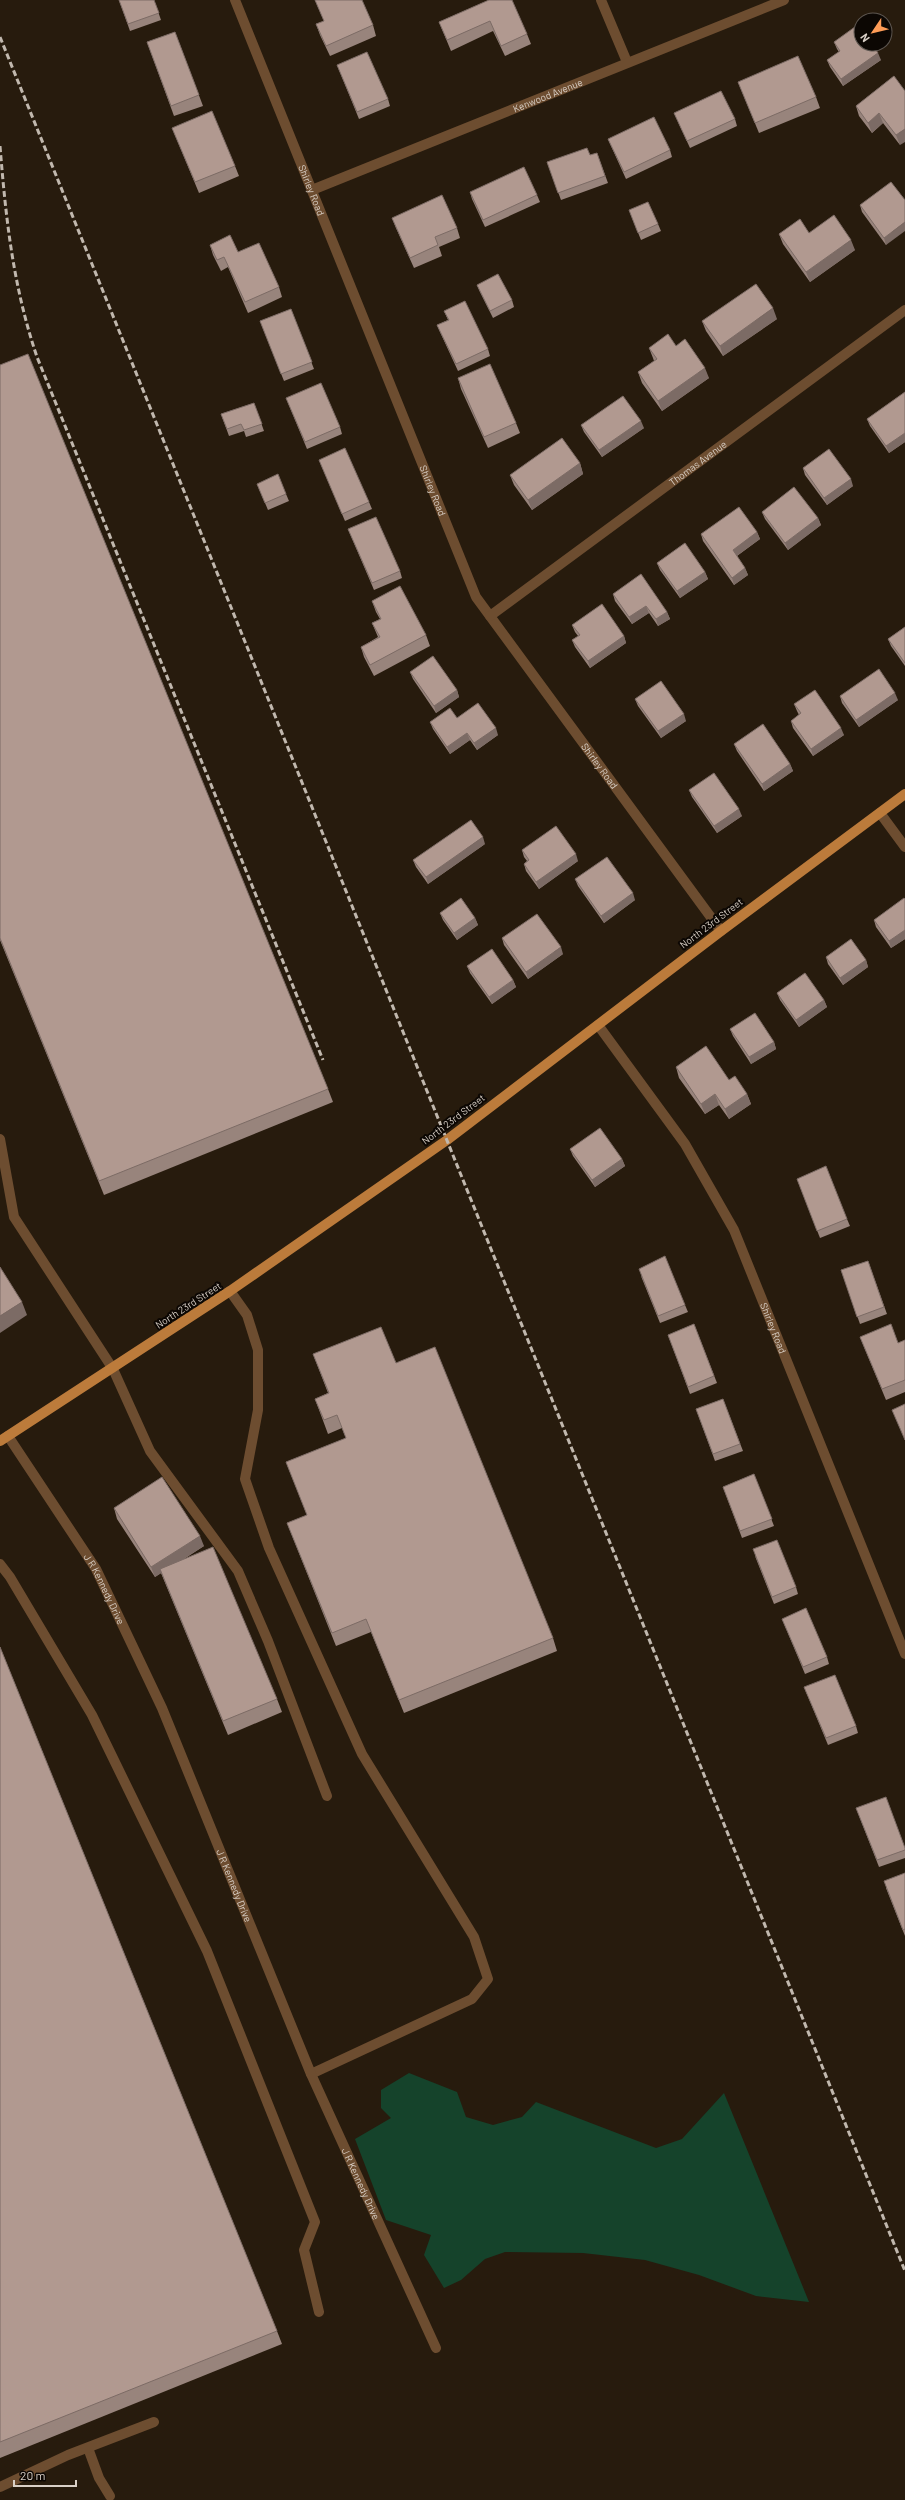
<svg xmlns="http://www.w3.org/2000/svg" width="905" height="2500" viewBox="0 0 905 2500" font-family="Barlow,sans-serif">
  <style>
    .green { fill: #15432b }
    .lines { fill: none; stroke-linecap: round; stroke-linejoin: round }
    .minor { stroke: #6d4d30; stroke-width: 10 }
    .major { stroke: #bc7b3b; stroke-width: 10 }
    .rail { stroke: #c1b8ae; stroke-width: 3; stroke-dasharray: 6 3; stroke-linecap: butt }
    .wall { fill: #98847c }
    .shaded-wall { fill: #7c6b65 }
    .building { fill: #b19990; stroke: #7c6b65 }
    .labels { text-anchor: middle; stroke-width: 4; stroke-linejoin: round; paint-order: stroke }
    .street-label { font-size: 10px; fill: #d9d0c7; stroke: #0c0703 }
  </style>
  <rect width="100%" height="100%" fill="#271b0d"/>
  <path class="green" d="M409,2073L457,2092L466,2117L493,2125L522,2117L536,2102L656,2148L682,2139L724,2093L809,2302L756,2296L699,2275L645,2260L583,2253L505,2252L485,2259L461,2280L444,2288L424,2255L431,2235L386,2220L355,2139L391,2118L381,2108V2090Z"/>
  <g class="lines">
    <g class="minor">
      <path id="s1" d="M235,0L476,597L721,931"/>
      <path d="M601,0L627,62"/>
      <path id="s2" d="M312,190L784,0"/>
      <path id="s3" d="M490,616L905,310"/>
      <path d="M880,813L905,847"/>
      <path id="s4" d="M598,1025L685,1144L734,1230L905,1654"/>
      <path d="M0,1139L14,1217L113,1369L150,1451L238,1571L268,1641L327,1796"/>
      <path d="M230,1291L247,1315L258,1350V1410L245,1479L269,1548L362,1754L474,1937L488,1979L472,1999L311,2074"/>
      <path id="s5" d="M8,1436L96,1569L162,1708L311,2074L436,2348"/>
      <path d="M0,1564L10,1577L92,1715L207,1951L315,2222L304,2250L319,2312"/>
      <path d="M88,2448L99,2478L110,2496"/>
      <path d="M0,2487L68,2455L154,2422"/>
    </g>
    <path class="major" d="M0,1441L230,1291L447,1140L721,931L905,794"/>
    <g class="rail">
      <path d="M0,37L905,2271"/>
      <path d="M0,146C6,220 13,286 37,357L323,1060"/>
    </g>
  </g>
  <g class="wall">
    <path d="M119,0H154L161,20L130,31Z"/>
    <path d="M315,0L373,25L376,36L330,56L320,35L316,24L324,21Z"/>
    <path d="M489,0L527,34L531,44L505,56L493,31L451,51L439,22Z"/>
    <path d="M175,32L203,106L174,116L147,42Z"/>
    <path d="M834,42L881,60L843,86L830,67L827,60L839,52L837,49Z"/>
    <path d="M337,65L388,99L390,106L359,119Z"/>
    <path d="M894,76L900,145L883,123L872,133L859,116L856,106Z"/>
    <path d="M738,82L816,97L820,108L759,133Z"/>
    <path d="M674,113L735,119L737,126L690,148Z"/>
    <path d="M172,128L235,166L239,176L199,193Z"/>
    <path d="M608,139L670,150L672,157L626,179L611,146Z"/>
    <path d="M597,153L608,183L561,200L547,162L590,155Z"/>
    <path d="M470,192L537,195L540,202L485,227L472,199Z"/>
    <path d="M905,200L886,245L862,212L860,205Z"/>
    <path d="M629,210L658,224L661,231L641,240Z"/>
    <path d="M392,218L457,228L460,238L439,247L442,256L414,268L396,228Z"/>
    <path d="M809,233L855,250L810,282L783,244L779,234Z"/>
    <path d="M210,245L238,252L279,287L282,297L248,313L228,267L221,271L213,255Z"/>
    <path d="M477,285L512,300L514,307L493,318L480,292Z"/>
    <path d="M291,309L314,369L284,381L260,321Z"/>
    <path d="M444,311L488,349L490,356L458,371L440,332L437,325L448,320Z"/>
    <path d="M777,319L723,356L706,331L702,321Z"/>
    <path d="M649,348L709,378L662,411L642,383L638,372L654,361L653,358Z"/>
    <path d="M0,365L328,1089L333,1102L104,1195L0,940Z"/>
    <path d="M458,378L516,423L520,433L488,448L461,389Z"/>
    <path d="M905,392V442L889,453L870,426L867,419Z"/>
    <path d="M286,398L340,427L342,434L307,449Z"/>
    <path d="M254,403L264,431L246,437L244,431L229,436L221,414Z"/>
    <path d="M581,425L644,428L602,457L584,432Z"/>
    <path d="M319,460L369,502L372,509L345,521Z"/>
    <path d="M580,463L583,474L532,510L514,485L510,475Z"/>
    <path d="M803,468L853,486L827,505L805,475Z"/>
    <path d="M257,484L286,494L289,501L268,510Z"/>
    <path d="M762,512L818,518L821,525L788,550L765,519Z"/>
    <path d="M348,529L400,571L402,578L374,590Z"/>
    <path d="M757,532L760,539L737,556L745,568L748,575L734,585L703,541L701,534Z"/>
    <path d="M657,563L705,572L708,579L680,598L660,570Z"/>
    <path d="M613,594L667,612L670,619L658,626L649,613L632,624L615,601Z"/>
    <path d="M372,601L426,635L430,646L374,676L364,657L361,647L378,637L372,623L380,619L376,612Z"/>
    <path d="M572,625L624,636L626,643L590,668L575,647L572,640L578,636L575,632Z"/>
    <path d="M905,627V666L891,646L888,639Z"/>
    <path d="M410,672L457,690L459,697L436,713L413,679Z"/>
    <path d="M840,696L898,700L859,727L842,703Z"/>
    <path d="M635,699L686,721L661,738L638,706Z"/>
    <path d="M794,704L844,735L813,756L793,728L791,721L799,715L797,711Z"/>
    <path d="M457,718L498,735L477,750L470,740L450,754L433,729L430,722Z"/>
    <path d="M734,744L790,764L793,771L764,791L737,751Z"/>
    <path d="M689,790L742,816L717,833L692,797Z"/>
    <path d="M485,844L428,884L416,867L413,860Z"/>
    <path d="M522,850L578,861L539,889L526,871L524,864L527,861L524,857Z"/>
    <path d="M575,879L635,900L604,923L578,886Z"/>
    <path d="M905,899V939L891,948L876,927L874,920Z"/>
    <path d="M440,913L475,918L478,925L457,940L443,920Z"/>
    <path d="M502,938L563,954L528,979L504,945Z"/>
    <path d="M826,957L866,960L868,967L843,985L828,964Z"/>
    <path d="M467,966L513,980L516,987L492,1004L470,973Z"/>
    <path d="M777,993L824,1000L827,1007L799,1027L780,1000Z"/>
    <path d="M730,1029L774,1042L776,1049L751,1064L733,1036Z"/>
    <path d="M676,1067L729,1080L747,1094L751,1104L729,1119L719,1105L705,1114L679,1078Z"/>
    <path d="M570,1149L622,1159L625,1166L595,1187L573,1156Z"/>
    <path d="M797,1179L847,1219L850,1226L820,1238Z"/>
    <path d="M868,1261L887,1314L860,1324L841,1270Z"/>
    <path d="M641,1276L685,1305L688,1312L660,1323Z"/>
    <path d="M694,1324L717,1383L690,1394L668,1335Z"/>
    <path d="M860,1337L898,1343L905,1340V1392L886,1400L864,1347Z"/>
    <path d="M313,1354L396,1363L553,1638L557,1651L404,1713L371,1632L336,1646L287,1523L307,1515L286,1462L346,1438L342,1428L328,1434L315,1399L328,1393Z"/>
    <path d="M723,1399L743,1451L715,1461L696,1409Z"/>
    <path d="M754,1474L774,1526L742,1538L723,1487Z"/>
    <path d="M114,1508L204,1546L184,1559L277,1699L282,1712L228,1735L161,1573L155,1577L117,1519Z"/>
    <path d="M755,1556L796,1587L798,1594L774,1604Z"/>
    <path d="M782,1619L827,1657L829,1664L805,1674Z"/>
    <path d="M0,1647L277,2331L282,2344L0,2458Z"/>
    <path d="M804,1687L856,1726L858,1733L828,1745Z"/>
    <path d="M856,1808L905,1848V1858L879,1867Z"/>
    <path d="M905,1873V1936L886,1888Z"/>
  </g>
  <g class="shaded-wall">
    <path d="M878,53L881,60L843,86L841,79Z"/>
    <path d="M879,113L883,123L872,133L868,123Z"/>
    <path d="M905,129V142L900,145L896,135Z"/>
    <path d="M905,222V231L886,245L884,238Z"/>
    <path d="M851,240L855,250L810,282L806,272Z"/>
    <path d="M773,308L777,319L723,356L720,346Z"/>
    <path d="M705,368L709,378L662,411L658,401Z"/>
    <path d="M641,421L644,428L602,457L599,450Z"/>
    <path d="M905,433V442L889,453L886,446Z"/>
    <path d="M580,463L583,474L532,510L528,500Z"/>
    <path d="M851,479L853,486L827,505L824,498Z"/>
    <path d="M818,518L821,525L788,550L785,543Z"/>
    <path d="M757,532L760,539L735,557L733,550Z"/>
    <path d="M745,568L748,575L734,585L732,578Z"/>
    <path d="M705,572L708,579L680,598L677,591Z"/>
    <path d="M646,606L649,613L632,624L629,617Z"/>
    <path d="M667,612L670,619L658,626L656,619Z"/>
    <path d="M624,636L626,643L590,668L588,661Z"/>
    <path d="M457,690L459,697L436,713L434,706Z"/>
    <path d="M895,693L898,700L859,727L856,720Z"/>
    <path d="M684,714L686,721L661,738L658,731Z"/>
    <path d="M496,728L498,735L477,750L474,743Z"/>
    <path d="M841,728L844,735L813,756L811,749Z"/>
    <path d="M467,733L470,740L450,754L447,747Z"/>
    <path d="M790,764L793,771L764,791L762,784Z"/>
    <path d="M739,809L742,816L717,833L714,826Z"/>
    <path d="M483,837L485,844L428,884L426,877Z"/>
    <path d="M576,854L578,861L539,889L536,882Z"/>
    <path d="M633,893L635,900L604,923L601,916Z"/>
    <path d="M475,918L478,925L457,940L454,933Z"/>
    <path d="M905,930V939L891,948L889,941Z"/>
    <path d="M561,947L563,954L528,979L526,972Z"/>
    <path d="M866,960L868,967L843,985L840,978Z"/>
    <path d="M513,980L516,987L492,1004L489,997Z"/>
    <path d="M824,1000L827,1007L799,1027L796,1020Z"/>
    <path d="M774,1042L776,1049L751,1064L749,1057Z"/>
    <path d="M715,1094L719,1105L705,1114L701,1104Z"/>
    <path d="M747,1094L751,1104L729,1119L725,1109Z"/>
    <path d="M622,1159L625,1166L595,1187L592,1180Z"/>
    <path d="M22,1302L27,1315L0,1333V1316Z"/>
    <path d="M200,1536L204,1546L155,1577L151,1567Z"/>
  </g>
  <g class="building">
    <path d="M119,0H154L159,13L128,24Z"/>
    <path d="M315,0H362L373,25L326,46L316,24L324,21Z"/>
    <path d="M489,0H512L527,34L501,46L490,21L447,40L439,22Z"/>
    <path d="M859,24L861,28V44H872L878,53L841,79L827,60L840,51L834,42Z"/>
    <path d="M175,32L199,95L171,106L147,42Z"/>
    <path d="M367,52L388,99L357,112L337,65Z"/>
    <path d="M798,56L816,97L755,123L738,82Z"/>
    <path d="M894,76L905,91V129L896,135L879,113L868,123L856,106Z"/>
    <path d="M721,91L735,119L687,141L674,113Z"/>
    <path d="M212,111L235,166L195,182L172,128Z"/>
    <path d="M654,117L670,150L624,172L608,139Z"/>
    <path d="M587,148L590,155L597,153L605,176L558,193L547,162Z"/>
    <path d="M524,167L537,195L483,220L470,192Z"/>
    <path d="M891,182L905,200V222L884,238L860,205Z"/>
    <path d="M442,195L457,228L435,237L438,245L410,258L392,218Z"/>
    <path d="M648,202L658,224L638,233L629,210Z"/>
    <path d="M834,215L851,240L806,272L779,234L800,219L809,233Z"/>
    <path d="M230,235L238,252L259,243L279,287L245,302L224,257L217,260L210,245Z"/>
    <path d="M498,274L512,300L490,311L477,285Z"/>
    <path d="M756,284L773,308L720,346L702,321Z"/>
    <path d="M465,301L488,349L456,364L437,325L449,320L444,311Z"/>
    <path d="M291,309L312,362L281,374L260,321Z"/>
    <path d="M668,334L676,346L685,339L705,368L658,401L638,372L657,359L649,348Z"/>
    <path d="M28,354L328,1089L99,1181L0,938V365Z"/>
    <path d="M490,364L516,423L484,437L458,378Z"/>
    <path d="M321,383L340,427L305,442L286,398Z"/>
    <path d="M905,392V433L886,446L867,419Z"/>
    <path d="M623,396L641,421L599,450L581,425Z"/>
    <path d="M254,403L262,424L244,430L241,424L227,429L221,414Z"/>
    <path d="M562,438L580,463L528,500L510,475Z"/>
    <path d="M345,448L369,502L342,514L319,460Z"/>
    <path d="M829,449L851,479L824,498L803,468Z"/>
    <path d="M278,474L286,494L265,503L257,484Z"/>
    <path d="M794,487L818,518L785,543L762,512Z"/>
    <path d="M739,507L757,532L733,550L745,568L732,578L701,534Z"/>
    <path d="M376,517L400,571L372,583L348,529Z"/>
    <path d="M685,543L705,572L677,591L657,563Z"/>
    <path d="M641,574L667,612L656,619L646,606L629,617L613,594Z"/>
    <path d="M400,586L426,635L370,665L361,647L380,637L372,623L381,619L372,601Z"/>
    <path d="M602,604L624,636L588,661L572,640L580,635L572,625Z"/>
    <path d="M905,627V663L888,639Z"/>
    <path d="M433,656L457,690L434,706L410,672Z"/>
    <path d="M879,669L895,693L856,720L840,696Z"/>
    <path d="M661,681L684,714L658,731L635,699Z"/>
    <path d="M815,690L841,728L811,749L791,721L801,713L794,704Z"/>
    <path d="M478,703L496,728L474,743L467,733L447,747L430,722L450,708L457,718Z"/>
    <path d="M763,724L790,764L762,784L734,744Z"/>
    <path d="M714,773L739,809L714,826L689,790Z"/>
    <path d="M471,820L483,837L426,877L413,860Z"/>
    <path d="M556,826L576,854L536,882L524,864L529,860L522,850Z"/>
    <path d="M607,857L633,893L601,916L575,879Z"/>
    <path d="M461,898L475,918L454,933L440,913Z"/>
    <path d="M904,898L905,899V930L889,941L874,920Z"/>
    <path d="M537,914L561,947L526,972L502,938Z"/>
    <path d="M851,939L866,960L840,978L826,957Z"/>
    <path d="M492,949L513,980L489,997L467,966Z"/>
    <path d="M805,973L824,1000L796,1020L777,993Z"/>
    <path d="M755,1013L774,1042L749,1057L730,1029Z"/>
    <path d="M706,1046L729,1080L735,1076L747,1094L725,1109L715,1094L701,1104L676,1067Z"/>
    <path d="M600,1128L622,1159L592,1180L570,1149Z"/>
    <path d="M826,1166L847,1219L817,1231L797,1179Z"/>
    <path d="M665,1256L685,1305L658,1316L639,1269Z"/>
    <path d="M868,1261L884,1307L857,1317L841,1270Z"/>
    <path d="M0,1267L22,1302L0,1316Z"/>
    <path d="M694,1324L714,1376L688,1387L668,1335Z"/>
    <path d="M891,1324L898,1343L905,1340V1380L882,1389L860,1337Z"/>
    <path d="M381,1327L396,1363L435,1347L553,1638L399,1700L366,1619L332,1633L287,1523L307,1515L286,1462L346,1438L337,1415L324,1420L315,1399L329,1393L313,1354Z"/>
    <path d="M723,1399L740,1444L713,1454L696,1409Z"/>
    <path d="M905,1404V1440L892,1410Z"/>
    <path d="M754,1474L772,1519L740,1531L723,1487Z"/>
    <path d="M162,1477L200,1536L151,1567L114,1508Z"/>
    <path d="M777,1540L796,1587L772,1597L753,1549Z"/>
    <path d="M213,1547L277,1699L223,1721L160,1569Z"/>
    <path d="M806,1608L827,1657L803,1667L782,1619Z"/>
    <path d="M0,1647L277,2331L0,2442Z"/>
    <path d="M835,1675L856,1726L826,1738L804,1687Z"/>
    <path d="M886,1797L905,1848V1850L877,1860L856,1808Z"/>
    <path d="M905,1873V1929L903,1930L884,1881Z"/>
  </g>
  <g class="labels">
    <g class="street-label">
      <text dy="4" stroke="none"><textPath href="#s2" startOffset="254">Kenwood Avenue</textPath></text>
      <text dy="4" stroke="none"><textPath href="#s1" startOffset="205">Shirley Road</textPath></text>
      <text dy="4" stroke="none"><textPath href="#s3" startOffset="258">Thomas Avenue</textPath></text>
      <text dy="4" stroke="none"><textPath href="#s1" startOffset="529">Shirley Road</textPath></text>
      <text dy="4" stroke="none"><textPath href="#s1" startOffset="853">Shirley Road</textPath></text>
      <text transform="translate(711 923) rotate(-37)" y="4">North 23rd Street</text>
      <text transform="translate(453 1119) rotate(-37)" y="4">North 23rd Street</text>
      <text transform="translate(188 1305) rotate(-33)" y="4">North 23rd Street</text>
      <text dy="4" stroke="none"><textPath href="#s4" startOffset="352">Shirley Road</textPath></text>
      <text dy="4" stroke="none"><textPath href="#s5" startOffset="181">J R Kennedy Drive</textPath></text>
      <text dy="4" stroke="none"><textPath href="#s5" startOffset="505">J R Kennedy Drive</textPath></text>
      <text dy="4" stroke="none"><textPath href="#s5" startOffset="829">J R Kennedy Drive</textPath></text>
    </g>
  </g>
  <g transform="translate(873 32) rotate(235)"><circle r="19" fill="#0c0703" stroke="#5e5751"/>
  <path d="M0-3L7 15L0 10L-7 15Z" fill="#fe9c57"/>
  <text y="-6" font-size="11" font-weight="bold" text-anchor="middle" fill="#d9d0c7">N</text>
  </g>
  <path d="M14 2480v6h62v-6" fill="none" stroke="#d9d0c7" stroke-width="2"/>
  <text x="20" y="2480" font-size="12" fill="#d9d0c7" stroke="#0c0703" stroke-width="3" paint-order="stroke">20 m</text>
</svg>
